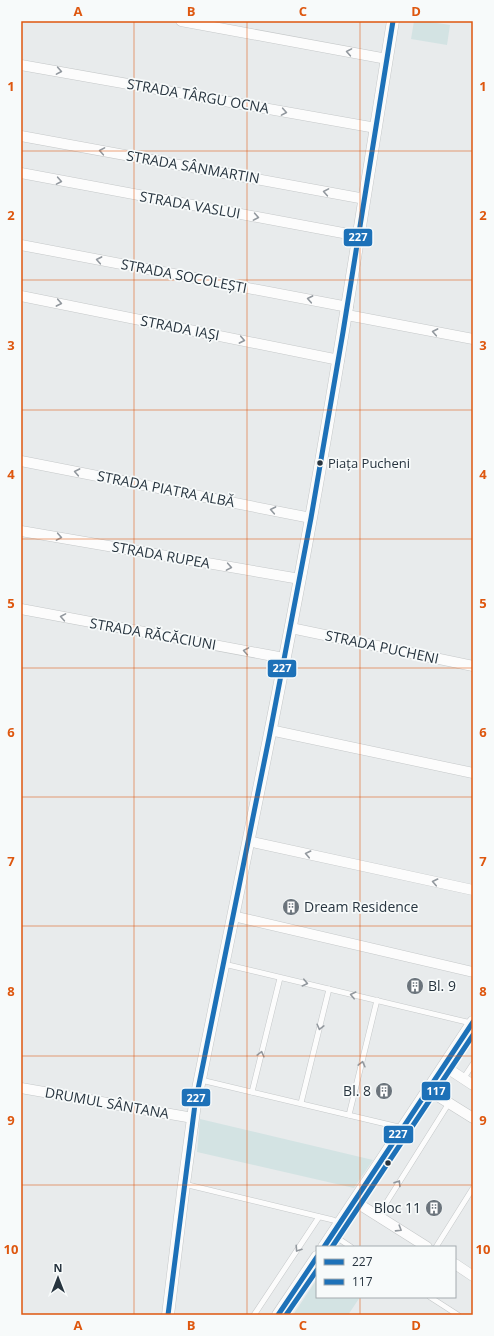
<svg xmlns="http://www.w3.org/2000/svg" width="494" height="1336" viewBox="0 0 494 1336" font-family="'Open Sans',sans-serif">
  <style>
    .green { fill: #d3e3e3 }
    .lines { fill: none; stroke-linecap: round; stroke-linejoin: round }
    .service-casing { stroke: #c5c8c9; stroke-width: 6 }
    .minor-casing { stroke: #c5c8c9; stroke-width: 11 }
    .tertiary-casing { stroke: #c5c8c9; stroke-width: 13 }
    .service { stroke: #fcfcfc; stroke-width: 5 }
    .minor { stroke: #fcfcfc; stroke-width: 10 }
    .tertiary { stroke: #fcfcfc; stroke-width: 12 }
    .bus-1-casing { stroke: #f7fafa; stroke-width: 8 }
    .bus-2-casing { stroke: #f7fafa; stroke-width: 8 }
    .bus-1 { stroke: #1d71b8; stroke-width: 5 }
    .bus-2 { stroke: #1d71b8; stroke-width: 5 }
    .oneway { stroke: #92989e }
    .grid { fill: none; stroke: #de570f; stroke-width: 1; stroke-opacity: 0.55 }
    .bus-dot { fill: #27343f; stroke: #f7fafa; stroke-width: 1.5 }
    .labels { text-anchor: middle; stroke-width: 3.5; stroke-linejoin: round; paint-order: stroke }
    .bus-label { font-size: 13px; fill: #27343f; stroke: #f7fafa; text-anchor: start }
    .street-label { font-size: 14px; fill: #27343f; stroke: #f7fafa }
    .poi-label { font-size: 14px; fill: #27343f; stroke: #f7fafa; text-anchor: start }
    .line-badge { stroke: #f7fafa; stroke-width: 1.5 }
    .badge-label { font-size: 11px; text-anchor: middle; font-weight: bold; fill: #fff }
    .neatline { fill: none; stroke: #de570f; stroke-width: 1.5 }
    .grid-label { font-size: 13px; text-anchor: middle; font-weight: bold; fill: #de570f }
  </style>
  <rect width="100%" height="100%" fill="#e8ebec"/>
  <g class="green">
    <path d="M414,21H424L450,25L447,45L411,39Z"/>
    <path d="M200,1119L373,1160L354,1188L197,1152Z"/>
    <path d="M317,1279V1297H360L348,1315H293Z"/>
  </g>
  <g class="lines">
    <g class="service-casing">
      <g id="service">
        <path d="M224,964L471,1023"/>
        <path d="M463,1079L473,1064"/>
        <path d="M201,1080L403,1128"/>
        <path d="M252,1092L280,978"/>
        <path d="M301,1103L329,989"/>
        <path d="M349,1115L377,1000"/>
        <path d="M184,1184L333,1220L340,1223"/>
        <path d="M378,1216L449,1103"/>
        <path d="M333,1235L351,1247"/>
        <path d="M436,1247L473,1188"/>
        <path d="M430,1297L458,1315"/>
        <path d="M254,1315L319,1217"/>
      </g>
    </g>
    <g class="minor-casing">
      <g id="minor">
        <path d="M181,21L387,59"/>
        <path d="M21,65L376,128"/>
        <path d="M21,136L365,199"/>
        <path d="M21,173L359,236"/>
        <path d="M21,245L348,307"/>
        <path d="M21,296L339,360"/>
        <path d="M347,315L473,339"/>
        <path d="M21,461L311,518"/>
        <path d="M21,531L300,579"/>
        <path d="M21,609L284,658"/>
        <path d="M291,628L473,666"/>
        <path d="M270,730L473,773"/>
        <path d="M248,841L473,890"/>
        <path d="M233,916L473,972"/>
        <path d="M444,1066L473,1085"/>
        <path d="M21,1088L193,1118"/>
        <path d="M428,1090L473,1118"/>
        <path d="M354,1201L427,1247"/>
        <path d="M455,1264L473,1276"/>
      </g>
    </g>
    <g class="tertiary-casing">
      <g id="tertiary">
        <path d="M324,1247L473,1022"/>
        <path d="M168,1315L184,1184L195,1104C234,909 276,714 311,518C341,353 366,187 393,21"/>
        <path d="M278,1315L317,1257"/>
      </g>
    </g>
    <use href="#service" class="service"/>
    <use href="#minor" class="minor"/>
    <use href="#tertiary" class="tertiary"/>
    <g class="bus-1-casing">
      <g id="bus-1">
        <path d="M324,1247L473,1022"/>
        <path d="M168,1315L195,1104L269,738L311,518L343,332L393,21"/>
        <path d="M278,1315L317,1257"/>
      </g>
    </g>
    <g class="bus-2-casing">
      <g id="bus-2">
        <path d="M332,1247L473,1035"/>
        <path d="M286,1315L317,1270"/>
      </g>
    </g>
    <use href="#bus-1" class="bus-1"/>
    <use href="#bus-2" class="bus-2"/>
  </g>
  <defs><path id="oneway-chevron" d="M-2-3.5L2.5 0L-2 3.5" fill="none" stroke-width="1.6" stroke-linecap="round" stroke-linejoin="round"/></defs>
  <g class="oneway">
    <use href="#oneway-chevron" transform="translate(349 52) rotate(-170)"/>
    <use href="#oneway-chevron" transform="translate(59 71) rotate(10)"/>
    <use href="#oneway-chevron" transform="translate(284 112) rotate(10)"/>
    <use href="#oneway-chevron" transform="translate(102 151) rotate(-170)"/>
    <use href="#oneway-chevron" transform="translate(59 181) rotate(10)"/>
    <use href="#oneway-chevron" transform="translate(326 192) rotate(-170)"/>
    <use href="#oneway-chevron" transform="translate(256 217) rotate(10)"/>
    <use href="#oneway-chevron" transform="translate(99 260) rotate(-169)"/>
    <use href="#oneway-chevron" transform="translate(310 299) rotate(-169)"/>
    <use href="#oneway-chevron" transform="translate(59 303) rotate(11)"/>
    <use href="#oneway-chevron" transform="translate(435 332) rotate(-169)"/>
    <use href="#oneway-chevron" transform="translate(242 340) rotate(11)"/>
    <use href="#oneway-chevron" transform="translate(77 472) rotate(-169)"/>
    <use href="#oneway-chevron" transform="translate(273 510) rotate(-169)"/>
    <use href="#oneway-chevron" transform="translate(59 537) rotate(10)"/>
    <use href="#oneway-chevron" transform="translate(229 567) rotate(10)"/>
    <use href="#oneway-chevron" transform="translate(63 617) rotate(-170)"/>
    <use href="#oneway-chevron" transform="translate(246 651) rotate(-170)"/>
    <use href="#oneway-chevron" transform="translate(308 854) rotate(-168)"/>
    <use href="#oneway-chevron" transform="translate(435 882) rotate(-168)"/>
    <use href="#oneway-chevron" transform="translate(305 983) rotate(13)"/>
    <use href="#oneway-chevron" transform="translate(353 995) rotate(-167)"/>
    <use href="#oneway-chevron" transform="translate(320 1027) rotate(104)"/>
    <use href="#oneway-chevron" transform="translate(261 1054) rotate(-76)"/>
    <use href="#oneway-chevron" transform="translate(362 1064) rotate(-76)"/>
    <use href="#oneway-chevron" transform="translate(398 1183) rotate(-58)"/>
    <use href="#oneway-chevron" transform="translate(399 1229) rotate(32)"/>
    <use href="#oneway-chevron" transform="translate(298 1249) rotate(124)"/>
  </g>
  <path class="grid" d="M134,21V1315M247,21V1315M360,21V1247M21,151H473M21,280H473M21,410H473M21,539H473M21,668H473M21,797H473M21,926H473M21,1056H473M21,1185H473M360,1297V1315"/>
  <defs>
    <g id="building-disc" transform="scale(0.9)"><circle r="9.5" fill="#6b747c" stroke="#f7fafa"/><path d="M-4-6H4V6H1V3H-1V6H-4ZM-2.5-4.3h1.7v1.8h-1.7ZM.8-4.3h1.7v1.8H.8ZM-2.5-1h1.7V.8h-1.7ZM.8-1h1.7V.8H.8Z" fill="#fff"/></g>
  </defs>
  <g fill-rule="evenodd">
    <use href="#building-disc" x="291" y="907"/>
    <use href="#building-disc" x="415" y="986"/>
    <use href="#building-disc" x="384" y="1091"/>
    <use href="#building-disc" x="434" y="1208"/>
  </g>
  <g class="bus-dot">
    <circle cx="320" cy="463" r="3.5"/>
    <circle cx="388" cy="1163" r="3.5"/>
  </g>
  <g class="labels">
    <g class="bus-label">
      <text x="328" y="468">Piața Pucheni</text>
    </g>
    <g class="street-label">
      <text transform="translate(198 96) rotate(10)" y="5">STRADA TÂRGU OCNA</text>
      <text transform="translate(193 167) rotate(10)" y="5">STRADA SÂNMARTIN</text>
      <text transform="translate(190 205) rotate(10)" y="5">STRADA VASLUI</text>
      <text transform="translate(184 276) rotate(11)" y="5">STRADA SOCOLEȘTI</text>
      <text transform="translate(180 328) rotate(11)" y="5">STRADA IAȘI</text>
      <text transform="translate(166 489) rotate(11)" y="5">STRADA PIATRA ALBĂ</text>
      <text transform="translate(161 555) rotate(10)" y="5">STRADA RUPEA</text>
      <text transform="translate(153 634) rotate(10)" y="5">STRADA RĂCĂCIUNI</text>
      <text transform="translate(382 647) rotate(12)" y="5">STRADA PUCHENI</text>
      <text transform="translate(107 1103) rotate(10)" y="5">DRUMUL SÂNTANA</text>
    </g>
    <g class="poi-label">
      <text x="304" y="912">Dream Residence</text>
      <text x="428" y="991">Bl. 9</text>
      <text x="371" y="1096" text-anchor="end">Bl. 8</text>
      <text x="421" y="1213" text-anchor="end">Bloc 11</text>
    </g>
  </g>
  <g class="line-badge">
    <rect x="343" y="228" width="30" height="19" rx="4" fill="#1d71b8"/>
    <rect x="267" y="659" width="30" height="19" rx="4" fill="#1d71b8"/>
    <rect x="421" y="1081" width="30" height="20" rx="4" fill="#1d71b8"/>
    <rect x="181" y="1088" width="30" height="19" rx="4" fill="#1d71b8"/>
    <rect x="383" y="1125" width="31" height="19" rx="4" fill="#1d71b8"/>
  </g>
  <g class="badge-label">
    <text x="358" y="241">227</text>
    <text x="282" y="672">227</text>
    <text x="436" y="1095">117</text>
    <text x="196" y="1102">227</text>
    <text x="398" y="1138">227</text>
  </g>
  <rect width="494" height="1336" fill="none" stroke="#f7fafa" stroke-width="44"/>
  <rect x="316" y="1246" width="140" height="52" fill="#f7fafa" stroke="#a4abaf"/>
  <rect x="324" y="1259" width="20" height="6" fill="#1d71b8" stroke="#a4abaf"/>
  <text x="352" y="1266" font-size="12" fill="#27343f">227</text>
  <rect x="324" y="1279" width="20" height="6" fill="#1d71b8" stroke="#a4abaf"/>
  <text x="352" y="1286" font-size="12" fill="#27343f">117</text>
  <g transform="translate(58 1278)" stroke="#f7fafa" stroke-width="3" paint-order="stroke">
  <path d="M0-3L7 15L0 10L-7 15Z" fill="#27343f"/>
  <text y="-6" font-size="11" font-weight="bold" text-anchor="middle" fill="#27343f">N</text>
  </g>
  <rect x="22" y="22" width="450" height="1292" class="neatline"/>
  <g class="grid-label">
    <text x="78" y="16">A</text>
    <text x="191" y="16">B</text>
    <text x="303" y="16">C</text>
    <text x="416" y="16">D</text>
    <text x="11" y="91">1</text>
    <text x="483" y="91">1</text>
    <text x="11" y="220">2</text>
    <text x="483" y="220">2</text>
    <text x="11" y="350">3</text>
    <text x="483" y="350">3</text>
    <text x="11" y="479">4</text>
    <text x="483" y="479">4</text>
    <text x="11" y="608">5</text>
    <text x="483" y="608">5</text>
    <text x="11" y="737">6</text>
    <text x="483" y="737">6</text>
    <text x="11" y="866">7</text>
    <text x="483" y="866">7</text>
    <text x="11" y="996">8</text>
    <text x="483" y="996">8</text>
    <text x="11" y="1125">9</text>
    <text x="483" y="1125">9</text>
    <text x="11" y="1254">10</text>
    <text x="483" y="1254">10</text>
    <text x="78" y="1330">A</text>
    <text x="191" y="1330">B</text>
    <text x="303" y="1330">C</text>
    <text x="416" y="1330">D</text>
  </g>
</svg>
